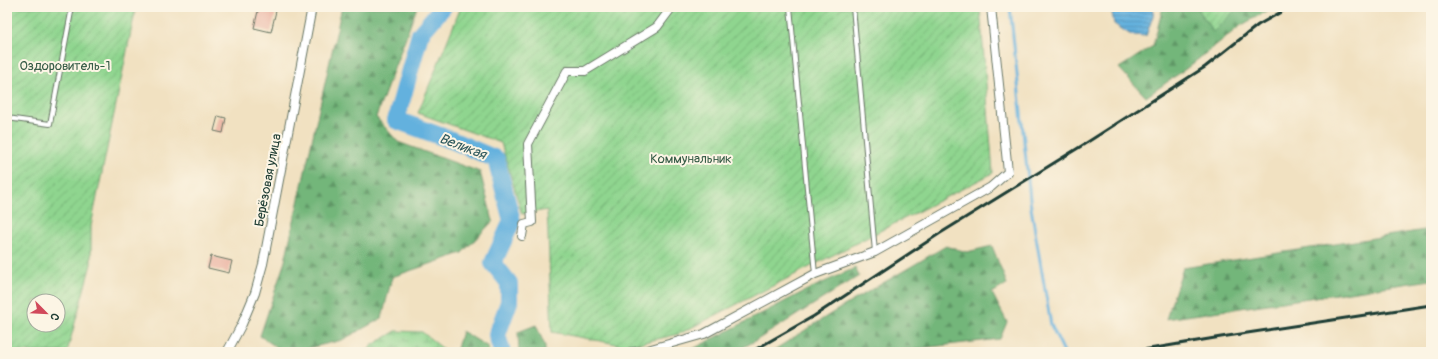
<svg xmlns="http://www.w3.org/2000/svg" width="1438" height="359" viewBox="0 0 1438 359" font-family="Pangolin,sans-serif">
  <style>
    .forest { fill: url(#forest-firs); stroke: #497a57 }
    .wetland { fill: url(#wetland-marsh); stroke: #578962 }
    .garden { fill: url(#garden-furrows); stroke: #578962; fill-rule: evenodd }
    .water { fill: url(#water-rules); stroke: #427789 }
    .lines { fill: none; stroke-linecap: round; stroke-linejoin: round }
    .stream { stroke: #64b1de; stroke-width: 3 }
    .river { stroke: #64b1de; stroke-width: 18 }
    .building { fill: #ebb4a3 }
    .service-casing { stroke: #687665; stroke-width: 6 }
    .minor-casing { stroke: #687665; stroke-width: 10 }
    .service { stroke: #fff; stroke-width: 4 }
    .minor { stroke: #fff; stroke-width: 8 }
    .rail { stroke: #1f3d34; stroke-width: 3 }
    .labels { text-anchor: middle; stroke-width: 4; stroke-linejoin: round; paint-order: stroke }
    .park-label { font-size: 13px; fill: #355b46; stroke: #fcf5e5 }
    .street-label { font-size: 13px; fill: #1f3d34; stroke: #fcf5e5 }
    .water-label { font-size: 14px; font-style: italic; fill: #305a5e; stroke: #fcf5e5 }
  </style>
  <defs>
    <pattern id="forest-firs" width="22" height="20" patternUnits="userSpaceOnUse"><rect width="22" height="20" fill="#73b67a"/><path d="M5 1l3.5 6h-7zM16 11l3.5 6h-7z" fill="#5e9565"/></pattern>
    <pattern id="wetland-marsh" width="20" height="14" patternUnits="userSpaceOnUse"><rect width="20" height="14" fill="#8fd58f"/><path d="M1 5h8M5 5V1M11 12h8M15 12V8" fill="none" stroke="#74ae76"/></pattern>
    <pattern id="garden-furrows" width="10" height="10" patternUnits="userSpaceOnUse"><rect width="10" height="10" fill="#8fd58f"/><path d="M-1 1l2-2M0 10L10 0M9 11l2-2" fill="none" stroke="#74ae76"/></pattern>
    <pattern id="water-rules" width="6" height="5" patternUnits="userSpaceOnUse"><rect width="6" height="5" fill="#64b1de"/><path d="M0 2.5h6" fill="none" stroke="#5291b5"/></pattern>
  </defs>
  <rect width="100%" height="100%" fill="#fcf5e5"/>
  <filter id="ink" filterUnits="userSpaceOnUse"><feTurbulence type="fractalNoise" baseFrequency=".025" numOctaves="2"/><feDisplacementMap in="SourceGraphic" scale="8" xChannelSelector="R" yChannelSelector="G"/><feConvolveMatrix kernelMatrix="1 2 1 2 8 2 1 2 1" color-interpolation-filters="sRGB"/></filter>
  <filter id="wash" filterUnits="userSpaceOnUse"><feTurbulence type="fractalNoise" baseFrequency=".012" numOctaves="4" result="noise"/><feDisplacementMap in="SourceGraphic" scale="16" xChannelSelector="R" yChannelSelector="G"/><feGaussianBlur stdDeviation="0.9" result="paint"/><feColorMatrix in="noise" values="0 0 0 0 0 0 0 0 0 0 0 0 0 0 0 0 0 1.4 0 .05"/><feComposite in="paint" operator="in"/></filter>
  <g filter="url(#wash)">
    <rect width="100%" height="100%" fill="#f1e1c1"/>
    <g class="forest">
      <path d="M342,7H417L376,117L398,142L480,172L493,221L462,253L392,277L382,318L342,340L293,352H284L260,336L285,261Z"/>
      <path d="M1163,7H1197L1213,32L1238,7H1274L1240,26L1187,68L1146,97L1119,68L1153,46Z"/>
      <path d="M1431,229V280L1166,319L1183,268Z"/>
      <path d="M946,246L967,252L992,246L1007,284L992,293L1007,322L1000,339L886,352H771L832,313Z"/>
      <path d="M855,268L859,276L760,338L735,352H682L691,350L807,290Z"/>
      <path d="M536,325L545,346V352H519L518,332Z"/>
      <path d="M462,331L488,347L489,352H456Z"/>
    </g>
    <path class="wetland" d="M396,331L422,332L442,348V352H368L371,346Z"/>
    <g class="garden">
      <path d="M7,7H136L91,226V264L67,352H10L7,349ZM34,301H58V325H34Z"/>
      <path d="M461,7H980L993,173L679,334L627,346L552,332L547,210L522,214L501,143L418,113Z"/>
      <path d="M1197,7H1238L1213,32Z"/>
    </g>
    <path class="water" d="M1114,7H1154L1153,16L1146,36L1131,35L1114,24L1112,13Z"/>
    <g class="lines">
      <path class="stream" d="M1010,7L1031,208L1051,325L1064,352"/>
      <path class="river" d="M443,7L420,34L396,120L451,140L496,159L512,221L493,263L509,283V302L497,335L502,352"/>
    </g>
    <g id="blocks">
      <g class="building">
        <path d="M259,7L276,11L271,32L254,28Z"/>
        <path d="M218,116L226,118L223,133L214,131Z"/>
        <path d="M211,256L232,261L229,273L208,268Z"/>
      </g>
    </g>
  </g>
  <g filter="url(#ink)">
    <use href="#blocks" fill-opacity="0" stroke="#687665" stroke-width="1"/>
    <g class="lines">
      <g class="service-casing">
        <g id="service">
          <path d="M790,7L815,274"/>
          <path d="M853,7L875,252"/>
          <path d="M7,118L50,124L72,7"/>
        </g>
      </g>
      <g class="minor-casing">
        <g id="minor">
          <path d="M522,236L524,224L532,222L528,144L567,71H585L657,27L672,7"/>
          <path d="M227,352L242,324L255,293L263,264L312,7"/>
          <path d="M631,352L644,351L704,334L815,274L875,252L991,187L1008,172L991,7"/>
        </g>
      </g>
      <use href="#service" class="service"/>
      <use href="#minor" class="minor"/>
      <g class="rail">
        <path d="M751,352L814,316L939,234L1083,145L1205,67L1258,25L1290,7"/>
        <path d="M1131,352L1221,337L1431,305"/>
      </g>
    </g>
  </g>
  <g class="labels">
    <g class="park-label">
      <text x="65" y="70">Оздоровитель-1</text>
      <text x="691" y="163">Коммунальник</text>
    </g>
    <g class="street-label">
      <text transform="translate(267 180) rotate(-79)" y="5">Берёзовая улица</text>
    </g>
    <g class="water-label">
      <text transform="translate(463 146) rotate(21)" y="5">Великая</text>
    </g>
  </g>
  <rect width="1438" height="359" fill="none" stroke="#fcf5e5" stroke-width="24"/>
  <g transform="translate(46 313) rotate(114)"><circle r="19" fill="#fcf5e5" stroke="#a4ab9e"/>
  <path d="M0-3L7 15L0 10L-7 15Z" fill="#d1495b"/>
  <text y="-6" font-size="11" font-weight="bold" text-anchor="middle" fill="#1f3d34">С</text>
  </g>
</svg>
